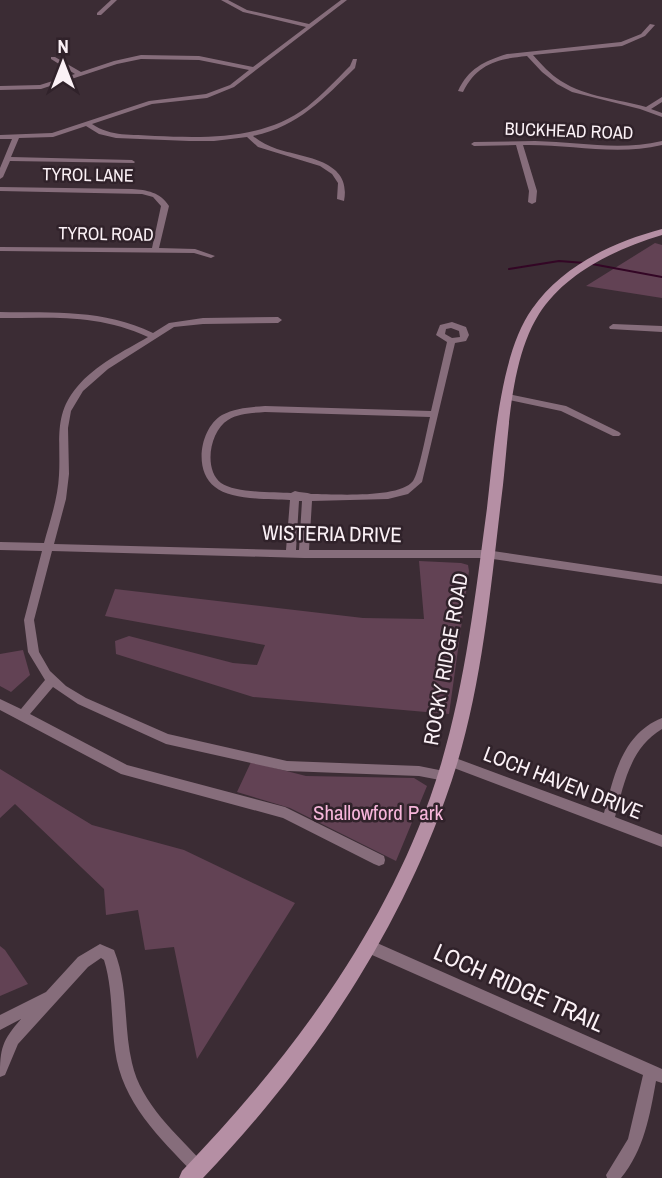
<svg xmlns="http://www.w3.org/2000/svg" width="662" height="1178" viewBox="0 0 662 1178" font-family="'Archivo Narrow',sans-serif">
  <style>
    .green { fill: #624254 }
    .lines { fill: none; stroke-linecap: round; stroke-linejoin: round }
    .stream { stroke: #330625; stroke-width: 2 }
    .minor { fill: #866d7b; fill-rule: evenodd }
    .secondary { fill: #b58fa4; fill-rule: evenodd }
    .labels { text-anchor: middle; stroke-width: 5; stroke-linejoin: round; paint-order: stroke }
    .far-street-label { font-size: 18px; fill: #fbf1f6; stroke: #30222a }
    .street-label { font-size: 21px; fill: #fbf1f6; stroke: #30222a }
    .park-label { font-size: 21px; fill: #f6b5da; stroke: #30222a }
    .near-street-label { font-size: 24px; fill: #fbf1f6; stroke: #30222a }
  </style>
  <rect width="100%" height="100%" fill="#3b2c34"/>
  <g class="green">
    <path d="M655,243L662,245V298L586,286Z"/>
    <path d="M419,561L461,563L468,565L469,571L449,714L253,697L116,654L115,641L129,636L233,663L257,665L265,645L105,616L115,589L363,618L424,619Z"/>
    <path d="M23,650L30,675L11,692L0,686V654Z"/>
    <path d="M251,762L306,776L414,778L427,786L396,861L290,808L237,792Z"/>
    <path d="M0,769L92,825L184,850L295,903L197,1059L174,947L145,950L138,910L106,915L104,889L15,804L0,818Z"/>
    <path d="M0,946L5,950L28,984L0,996Z"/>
  </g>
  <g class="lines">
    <g class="stream">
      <path d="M592,264L662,277"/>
      <path d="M509,269L559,261L585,263"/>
    </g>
    <g class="minor">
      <path d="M111,0H117L101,15H97V13Z"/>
      <path d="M221,0H228L247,10L309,24L341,0H347L234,87L207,98L152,104L92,124C111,137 132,134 155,136C206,138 263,140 307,107C322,95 336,80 350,66L353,59H357L355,68C323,99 299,126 253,136C260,142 268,146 277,149C305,158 352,160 344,201L337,199L338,183L332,174L320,166L258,147L247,137L214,141H189L116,138L99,134L86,126L53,137L19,138L11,157L132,160L135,162L134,163L10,161L3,177L0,179V168L12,139H0V135L52,133L149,101L206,94L230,85L249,70L199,60L141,59L117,64L41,89L0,90V86L40,85L75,74L51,59V57H55L81,72L114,61L141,55L199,56L253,67L306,27L243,12Z"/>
      <path d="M650,24L655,25L645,36L622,46L533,55C542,65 550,74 561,81C586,97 618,99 646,107L662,97V102L651,109L662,113V117L640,109L572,92L557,84L542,72L527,56C497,59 477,64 463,92L458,91C468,69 484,61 507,54L621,42L641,34Z"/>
      <path d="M535,141C579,142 619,151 662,141V145C615,156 570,144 523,145L537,191L536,202L532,204L528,202L529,191L516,145L474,146L471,144L474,142Z"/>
      <path d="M0,187L132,189C147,190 160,192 169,206L159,248L195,249L215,256L211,258L194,253L0,251V247L152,248L161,206L153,197L142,194L0,191Z"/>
      <path d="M0,312C55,313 103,309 153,333L169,323L203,318L278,317L282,320L278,323L203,324L174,327L108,369L83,391L71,411L68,428L69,474L66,499L54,544L286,550L290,500C270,499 230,500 215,487C193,471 200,428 222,415C235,408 251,407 265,406L431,411L447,342L436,335L440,325L452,322L466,327L469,335L466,341L455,343L422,482L408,494L388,499L312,501L309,550H486L662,576V584L486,558H304L52,551L34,620L39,652L50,671L66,686L86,698L168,734L287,761L419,766L449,772L451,776L449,780L445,781L419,776L287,771L166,744L78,704L53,687L30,714L127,765L285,807L384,856L385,860L384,864L379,866L374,864L283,818L121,774L0,710V699L21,709L45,680L28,652L24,620L42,551L0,550V542L44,543C50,521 58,498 59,475C61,441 53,415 77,387C95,365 124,351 148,337C99,314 52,318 0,318ZM451,328L459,331L460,337L452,338L445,334L446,329ZM265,412L430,417C427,429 419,473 413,481C399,499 333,494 311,494C307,492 300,493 295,491L291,493C274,492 235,493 221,483C203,469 210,431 228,420C238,413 253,413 265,412ZM299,501H302L299,550H296Z"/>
      <path d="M613,324L662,326V332L610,329L609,327Z"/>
      <path d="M508,394L566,406L619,432L621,434L619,436H613L561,411L505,399V395Z"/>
      <path d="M662,718V729C630,748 624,784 615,817L662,835V847L446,765L444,761L446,757L450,756L604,813C614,776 622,734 662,718Z"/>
      <path d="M368,939L662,1069V1083L656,1081C650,1115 644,1150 621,1178H607L606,1175L628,1139L643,1075L363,951L361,946L363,941Z"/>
      <path d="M100,944L114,950C129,987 123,1025 132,1063C141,1104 177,1134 204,1164L207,1169L204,1174L199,1177L194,1174C159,1137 122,1103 115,1050C111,1020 113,989 104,960L101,958L88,967L18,1044L5,1075L0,1077C0,1048 2,1041 21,1019L0,1030V1015L46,992L78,957Z"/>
    </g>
    <path class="secondary" d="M662,229V235C616,249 566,272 539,314C510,360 509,432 503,485C490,590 482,700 445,800C393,943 308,1068 203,1178H179L182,1171C286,1063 379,940 430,798C463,705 474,605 487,508C494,451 499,355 532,309C562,266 613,242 662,229Z"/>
  </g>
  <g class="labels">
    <g class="far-street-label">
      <text transform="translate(569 131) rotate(2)" y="6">BUCKHEAD ROAD</text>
      <text transform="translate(88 175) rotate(1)" y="6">TYROL LANE</text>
      <text transform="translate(106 234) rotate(1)" y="6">TYROL ROAD</text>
    </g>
    <g class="street-label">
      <text transform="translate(332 534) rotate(1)" y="7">WISTERIA DRIVE</text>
      <text transform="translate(446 659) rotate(-80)" y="7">ROCKY RIDGE ROAD</text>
      <text transform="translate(563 783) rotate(21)" y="7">LOCH HAVEN DRIVE</text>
    </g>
    <g class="park-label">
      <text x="378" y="820">Shallowford Park</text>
    </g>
    <g class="near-street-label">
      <text transform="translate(519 988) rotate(24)" y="8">LOCH RIDGE TRAIL</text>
    </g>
  </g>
  <g transform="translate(63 63)" stroke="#30222a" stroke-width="5" paint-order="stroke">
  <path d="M0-5L12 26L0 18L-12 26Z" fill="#fbf1f6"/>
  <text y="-10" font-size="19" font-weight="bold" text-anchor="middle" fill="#fbf1f6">N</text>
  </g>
</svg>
